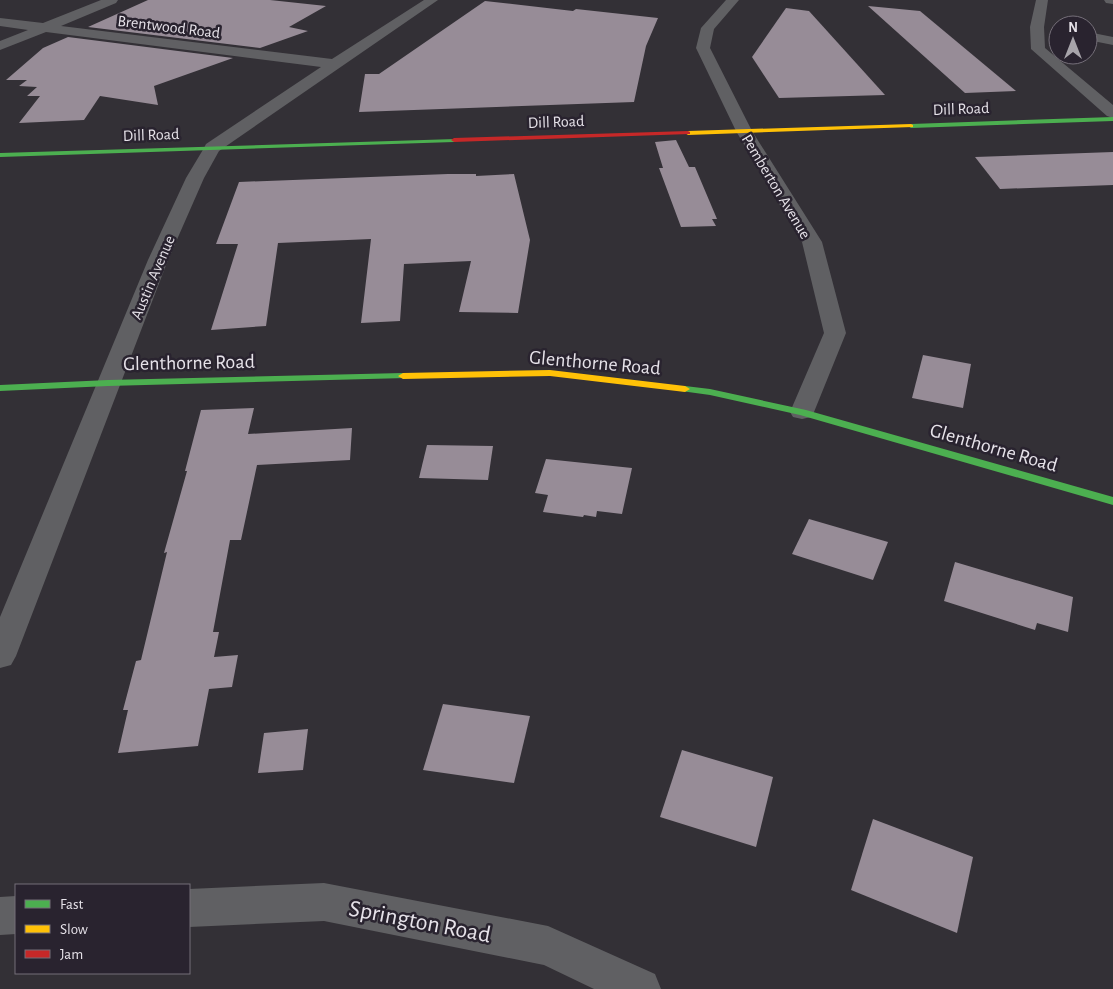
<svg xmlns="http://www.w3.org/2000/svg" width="1113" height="989" viewBox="0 0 1113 989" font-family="'Alegreya Sans',sans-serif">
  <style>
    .building { fill: #978c97 }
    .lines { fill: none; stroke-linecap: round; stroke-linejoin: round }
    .street { fill: #606063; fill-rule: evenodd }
    .fast { fill: #4caf50; fill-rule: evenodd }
    .slow { fill: #ffc107; fill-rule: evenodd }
    .jam { fill: #c62828; fill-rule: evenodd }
    .labels { text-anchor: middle; stroke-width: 5; stroke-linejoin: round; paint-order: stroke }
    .far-street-label { font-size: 16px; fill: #e6e2e9; stroke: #29232f }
    .street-label { font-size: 20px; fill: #e6e2e9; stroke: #29232f }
    .near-street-label { font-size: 24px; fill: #e6e2e9; stroke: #29232f }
  </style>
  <rect width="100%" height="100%" fill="#333036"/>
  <g class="building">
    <path d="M148,0H270L326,6L289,27L308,31L260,48L88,27Z"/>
    <path d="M485,1L573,11L576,9L658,18L646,46L634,102L359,112L365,74H379Z"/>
    <path d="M868,6L920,11L1016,91L965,93Z"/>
    <path d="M786,8L809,11L885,95L779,98L752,57Z"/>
    <path d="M68,37L233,58L154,86L158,105L100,96L84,120L19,123L40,96H27L37,87L19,86L27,80H6L43,48Z"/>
    <path d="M676,140L689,167H695L717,219H712L716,226L681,227L659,168H663L655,142Z"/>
    <path d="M1113,152V185L1000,189L975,157Z"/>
    <path d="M448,174H476V176L514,174L530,240L518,313L459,312L471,261L404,264L400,321L361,323L371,239L278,243L266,326L211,330L238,244H216L239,182Z"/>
    <path d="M923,355L971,364L963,408L912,398Z"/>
    <path d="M254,408L248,434L352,428L350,460L257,465L241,540H230L213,632H219L214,657L238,655L232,687L209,689L198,746L118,753L128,710H123L136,661L141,660L167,552L164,553L187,471H185L201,410Z"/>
    <path d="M427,445L493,446L488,480L419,478Z"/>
    <path d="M546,459L632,468L622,514L597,511L596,517L584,515L583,517L543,512L548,495L535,493Z"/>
    <path d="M809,519L888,542L873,580L792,554Z"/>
    <path d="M955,562L1073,597L1068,632L1037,623L1035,630L944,601Z"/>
    <path d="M443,704L530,716L514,783L423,770Z"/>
    <path d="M308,729L303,770L258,773L264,733Z"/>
    <path d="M682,750L773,777L756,847L660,817Z"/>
    <path d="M873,819L973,857L957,933L851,890Z"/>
  </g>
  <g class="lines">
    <g class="street">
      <path d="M101,0H118L116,3L61,26L332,59L424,0H438L219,151L204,178L168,260L16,656L11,665L0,668V617L148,260L186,178L204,148L206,144L321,67L46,32L0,50V41L28,30L0,26V18L43,23Z"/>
      <path d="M726,0H739L714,29L710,48L752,131L822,242L846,333L814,412L811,417L802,419L793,417L790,412L824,333L802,242L736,131L696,48L701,28Z"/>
      <path d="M1036,0H1048L1044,27L1045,48L1113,105V118L1107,116L1031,49L1030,27Z"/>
      <path d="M1104,0H1113V4L1106,3Z"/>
      <path d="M1088,32L1113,37V45L1088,40Z"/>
      <path d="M324,883L548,926L655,974L661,989H594L544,965L324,921L189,927V889Z"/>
      <path d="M16,896V934L0,935V897Z"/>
    </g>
    <g class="fast">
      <path d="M1113,117V121L911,128L908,126L911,124Z"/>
      <path d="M456,139V141L454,142L0,157V153Z"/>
      <path d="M403,373L406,374L408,376L406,378L108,386L0,391V385L108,380Z"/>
      <path d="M685,386L710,389L806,410L1113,497V505L800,415L710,395L681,391L680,389L681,387Z"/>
    </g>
    <g class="slow">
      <path d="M911,124L913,125V127L688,135L685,133L688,131Z"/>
      <path d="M550,370L685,386L690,389L685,392L550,376L403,379L398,376L403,373Z"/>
    </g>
    <path class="jam" d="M688,131L690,132V134L454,142L451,140L454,138Z"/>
  </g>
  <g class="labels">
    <g class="far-street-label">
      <text transform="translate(169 26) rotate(7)" y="6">Brentwood Road</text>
      <text transform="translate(961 108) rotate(-2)" y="6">Dill Road</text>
      <text transform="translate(556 121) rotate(-2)" y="6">Dill Road</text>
      <text transform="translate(151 134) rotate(-2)" y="6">Dill Road</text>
      <text transform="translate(777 186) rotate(59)" y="6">Pemberton Avenue</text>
      <text transform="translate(152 277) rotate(-67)" y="6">Austin Avenue</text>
    </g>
    <g class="street-label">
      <text transform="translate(189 362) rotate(-1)" y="7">Glenthorne Road</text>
      <text transform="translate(595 362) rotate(5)" y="7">Glenthorne Road</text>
      <text transform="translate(994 447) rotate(16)" y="7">Glenthorne Road</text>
    </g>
    <g class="near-street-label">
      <text transform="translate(420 921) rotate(11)" y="8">Springton Road</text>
    </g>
  </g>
  <rect x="15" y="884" width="175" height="90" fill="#29232f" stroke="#756f79"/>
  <rect x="25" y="900" width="25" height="8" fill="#4caf50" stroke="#756f79"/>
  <text x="60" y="909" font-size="15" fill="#e6e2e9">Fast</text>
  <rect x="25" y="925" width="25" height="8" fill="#ffc107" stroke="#756f79"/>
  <text x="60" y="934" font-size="15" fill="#e6e2e9">Slow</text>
  <rect x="25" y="950" width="25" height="8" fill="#c62828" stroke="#756f79"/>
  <text x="60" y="959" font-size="15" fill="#e6e2e9">Jam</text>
  <g transform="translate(1073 40)"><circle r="24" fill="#29232f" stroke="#756f79"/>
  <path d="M0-4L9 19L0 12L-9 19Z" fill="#a7a4aa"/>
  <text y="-8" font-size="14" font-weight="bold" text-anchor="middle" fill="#e6e2e9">N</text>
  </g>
</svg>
